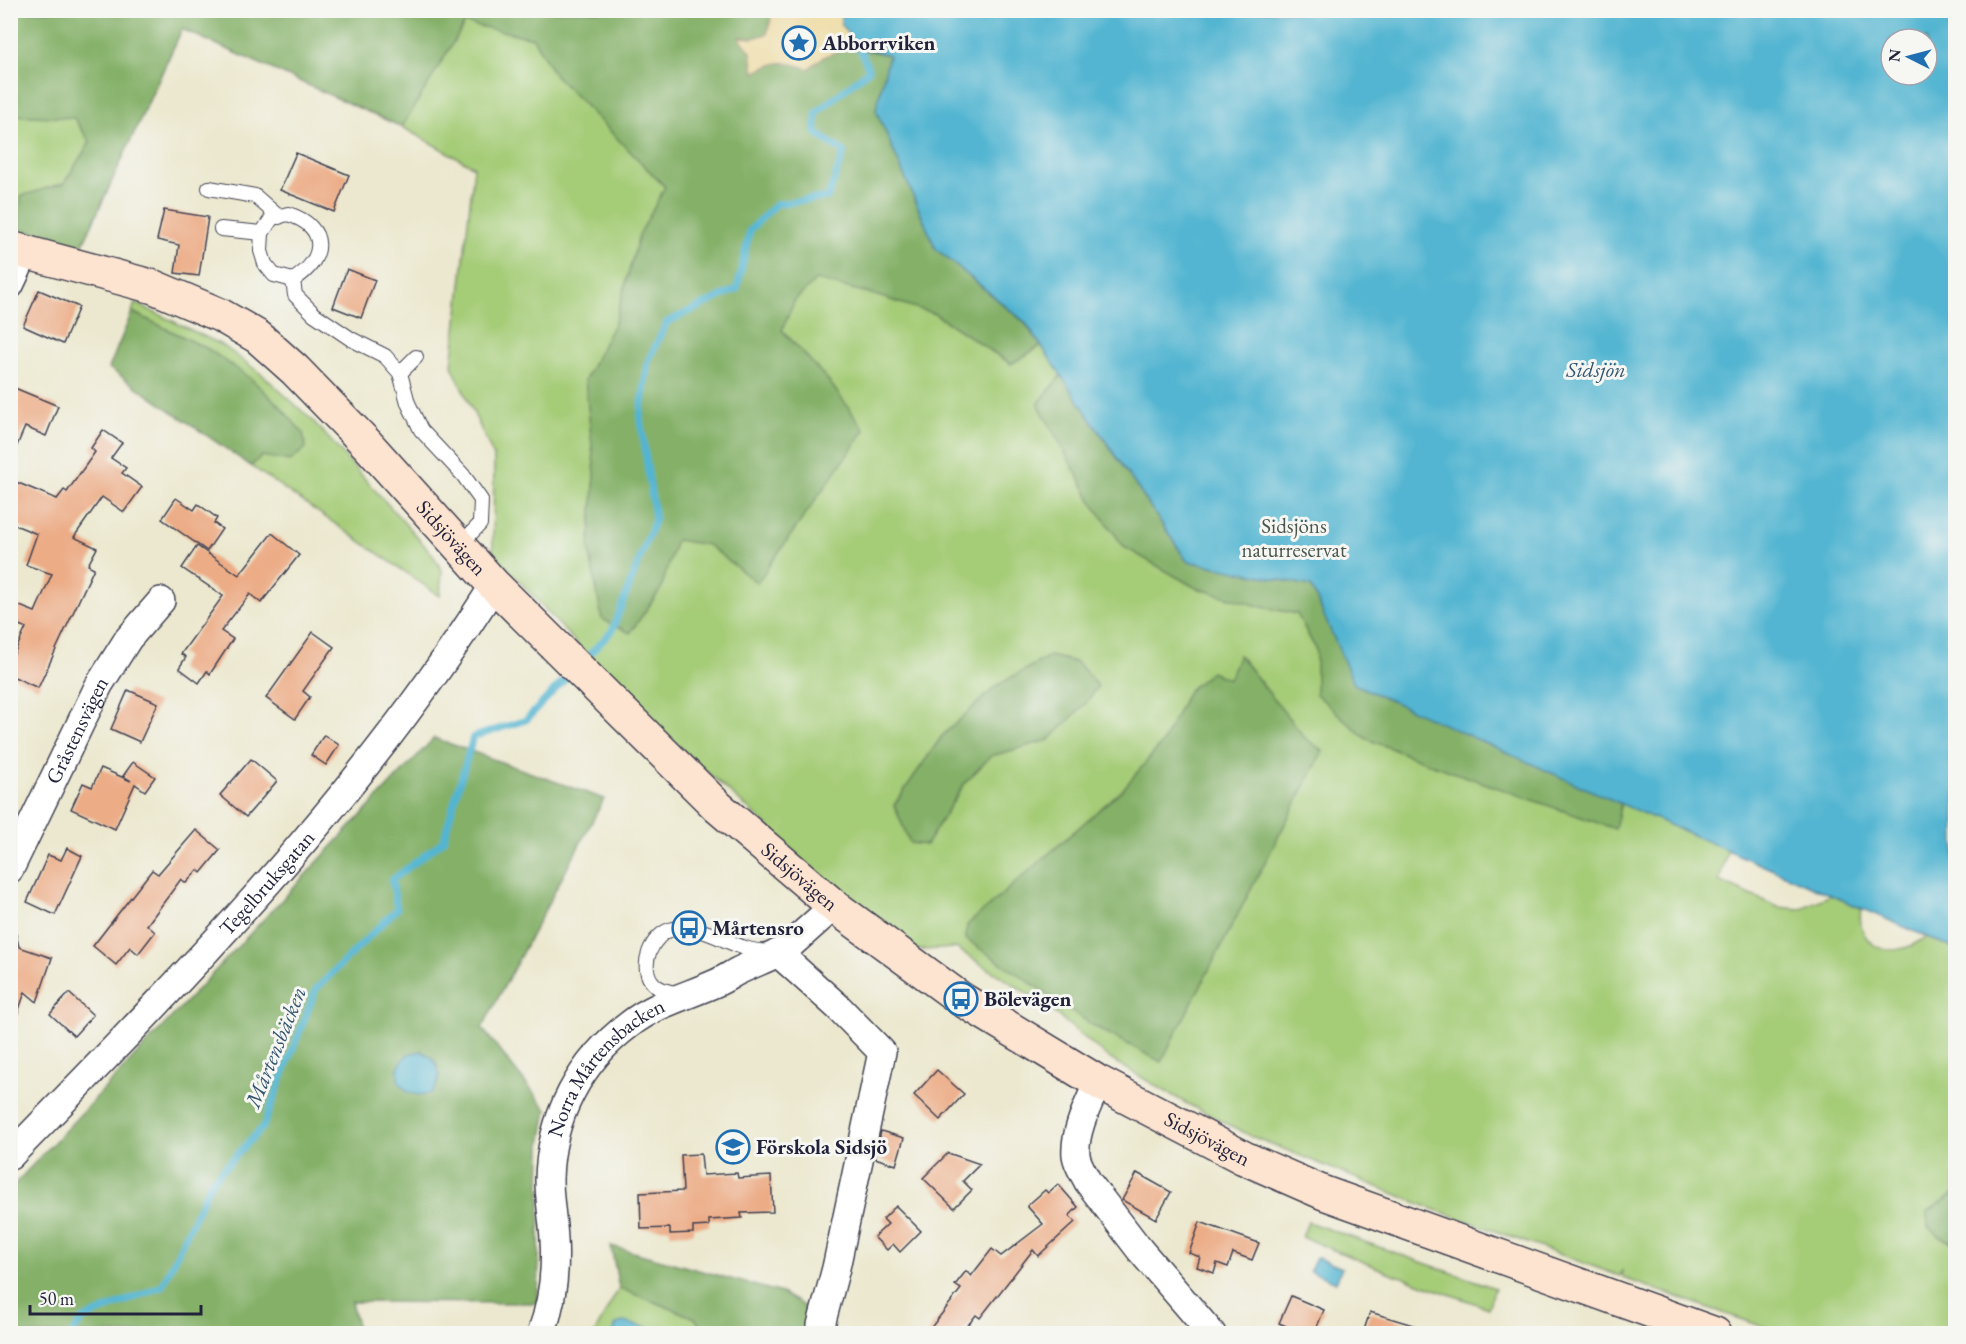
<svg xmlns="http://www.w3.org/2000/svg" width="1966" height="1344" viewBox="0 0 1966 1344" font-family="'EB Garamond',serif">
  <style>
    .green { fill: #a5cc77; stroke: #647759; stroke-width: 1.5; fill-rule: evenodd }
    .forest { fill: #84b068; stroke: #536952; stroke-width: 1.5 }
    .sand { fill: #eeda9e; stroke: #887e6c; stroke-width: 1.5 }
    .water { fill: #52b5d1; stroke: #3a6c86; stroke-width: 1.5; fill-rule: evenodd }
    .lines { fill: none; stroke-linecap: round; stroke-linejoin: round }
    .stream { stroke: #52b5d1; stroke-width: 7 }
    .building { fill: #ecac86 }
    .lane-casing { stroke: #404051; stroke-width: 16 }
    .street-casing { stroke: #404051; stroke-width: 30 }
    .secondary-casing { stroke: #404051; stroke-width: 36 }
    .lane { stroke: #fff; stroke-width: 14 }
    .street { stroke: #fff; stroke-width: 27 }
    .secondary { stroke: #fde4d1; stroke-width: 33 }
    .labels { text-anchor: middle; stroke-width: 6; stroke-linejoin: round; paint-order: stroke }
    .poi-label { font-size: 21px; font-weight: bold; fill: #22223b; stroke: #f6f6f2; text-anchor: start }
    .park-label { font-size: 21px; fill: #49554d; stroke: #f6f6f2 }
    .street-label { font-size: 21px; fill: #22223b; stroke: #f6f6f2 }
    .water-label { font-size: 22px; font-style: italic; fill: #335570; stroke: #f6f6f2 }
  </style>
  <rect width="100%" height="100%" fill="#f6f6f2"/>
  <filter id="ink" filterUnits="userSpaceOnUse"><feTurbulence type="fractalNoise" baseFrequency=".0167" numOctaves="2"/><feDisplacementMap in="SourceGraphic" scale="12" xChannelSelector="R" yChannelSelector="G"/><feConvolveMatrix kernelMatrix="1 2 1 2 8 2 1 2 1" color-interpolation-filters="sRGB"/></filter>
  <filter id="wash" filterUnits="userSpaceOnUse"><feTurbulence type="fractalNoise" baseFrequency=".008" numOctaves="4" result="noise"/><feDisplacementMap in="SourceGraphic" scale="24" xChannelSelector="R" yChannelSelector="G"/><feGaussianBlur stdDeviation="1.35" result="paint"/><feColorMatrix in="noise" values="0 0 0 0 0 0 0 0 0 0 0 0 0 0 0 0 0 1.4 0 .05"/><feComposite in="paint" operator="in"/></filter>
  <g filter="url(#wash)">
    <rect width="100%" height="100%" fill="#ece8cf"/>
    <g class="green">
      <path d="M11,11H1955L1719,881L1778,907L1799,909L1831,895L1861,908C1856,940 1880,958 1910,946C1915,944 1921,940 1927,937L1955,949V1193L1945,1201L1939,1236L1955,1244V1333H1781L1623,1278L1622,1271L1620,1276L1425,1206L1251,1136L1182,1101L1110,1059L1044,1004L956,948L889,952L769,827L635,708L493,552L494,457L452,366L474,167L402,127L182,29L81,248L11,230ZM1891,39H1927V75H1891Z"/>
      <path d="M135,303L222,345L264,376L314,422L433,555L442,571L440,596L251,466L262,456L280,406L250,378L208,349L132,312Z"/>
      <path d="M1308,1222L1495,1288L1488,1308L1385,1271L1302,1237Z"/>
      <path d="M619,1288L695,1318L705,1333L594,1334Z"/>
    </g>
    <g class="forest">
      <path d="M10,11H768L771,19L767,34L753,38L740,37L774,63H791L809,68C835,43 857,47 889,55L876,110L936,249L1024,322L1041,346L1011,364L935,314L868,293L816,280L795,300L782,330L828,380L865,430L757,583L708,545L676,540L661,589L630,633L602,619L589,549L595,474L585,380L615,322L639,235L665,187L554,74L533,38L465,23L402,127L182,29L81,248L19,228L21,196L64,183L90,142L74,118L11,115Z"/>
      <path d="M132,312L208,349L250,378L280,406L303,433L306,448L290,461L262,456L251,466L109,368Z"/>
      <path d="M1061,375L1187,561L1312,586L1354,684L1621,803L1615,829L1430,764L1365,738L1316,694V650L1297,614L1262,607L1196,588L1124,547L1095,507L1038,404Z"/>
      <path d="M1239,655L1304,737L1323,751L1161,1062L1094,1026L966,939L967,925L1123,789L1163,742L1188,691L1211,672L1229,679Z"/>
      <path d="M1049,656L1077,662L1098,686L1087,702L1049,740L991,756L964,784L926,845L910,843L894,805L942,736L996,686Z"/>
      <path d="M434,738L604,799L482,1028L547,1110L541,1144L538,1303L351,1302L359,1333L11,1334V1188Z"/>
      <path d="M1955,1193V1244L1939,1236L1928,1227L1927,1212Z"/>
      <path d="M611,1246L782,1293L827,1320L824,1333H705L695,1318L619,1288Z"/>
    </g>
    <path class="sand" d="M768,11H841V25L859,47C839,50 823,54 809,69C783,60 778,60 754,73L751,52L739,37L753,38L767,34L771,19Z"/>
    <g class="water">
      <path d="M841,11H1955V949L1603,796L1354,684L1311,586L1187,561L1025,322L936,249L876,110L889,55L859,47L841,25ZM1891,39H1927V75H1891Z"/>
      <path d="M421,1051C439,1059 445,1077 432,1093L418,1095L406,1091L398,1080V1067L408,1054Z"/>
      <path d="M1316,1257L1342,1268L1336,1282L1310,1271Z"/>
      <path d="M623,1322L652,1329L658,1333H613L616,1324Z"/>
    </g>
    <g class="lines">
      <g class="stream">
        <path d="M583,661L612,631L655,519L640,418L648,361L667,322L737,289L750,230L776,204L828,197L844,152L816,133V113L869,70L859,47"/>
        <path d="M72,1334L83,1319L162,1286L211,1182L263,1127L316,989L397,909L392,880L443,841L473,737L526,720L571,673"/>
      </g>
    </g>
    <g id="blocks">
      <g class="building">
        <path d="M296,153L349,175L334,212L280,190Z"/>
        <path d="M164,210L208,217L199,276L175,273L179,245L157,240Z"/>
        <path d="M347,269L375,280L361,318L333,307Z"/>
        <path d="M39,290L79,307L63,344L23,326Z"/>
        <path d="M10,386L58,406L46,436L25,427L10,462Z"/>
        <path d="M103,430L122,443L111,458L126,468L122,473L142,487L124,512L102,497L74,537L97,548L88,565L94,568L38,688L10,675V662L26,628L10,621V602L35,612L52,574L26,565L37,534L10,523V494L16,482L57,499L64,490L67,492L95,452L91,448Z"/>
        <path d="M176,498L194,510L198,504L217,518L214,523L222,529L207,551L162,519Z"/>
        <path d="M272,533L299,555L261,603L250,594L221,631L233,639L210,674L207,671L199,683L179,668L186,657L181,654L223,596L182,568L197,546L239,575Z"/>
        <path d="M313,632L334,647L303,691L310,697L295,719L266,698Z"/>
        <path d="M128,690L158,703L140,742L111,729Z"/>
        <path d="M324,735L339,745L326,765L311,755Z"/>
        <path d="M251,759L277,781L246,817L220,795Z"/>
        <path d="M133,762L155,777L145,791L135,784L115,829L71,809L83,783L92,787L101,768L131,781L123,776Z"/>
        <path d="M196,830L220,850L201,873L198,870L186,883L181,879L147,925L155,932L138,954L130,947L116,965L93,946L152,870L158,874Z"/>
        <path d="M67,848L82,856L55,915L27,902L48,855L61,860Z"/>
        <path d="M16,934L19,947L52,958L37,1002L25,992L13,1027L10,1026V935Z"/>
        <path d="M69,993L93,1015L74,1036L50,1014Z"/>
        <path d="M937,1070L964,1094L940,1120L914,1095Z"/>
        <path d="M881,1131L904,1138L896,1165L875,1158Z"/>
        <path d="M948,1153L980,1164L963,1181L972,1190L954,1208L923,1178Z"/>
        <path d="M701,1154L703,1175L737,1173L738,1178L771,1176L773,1212L741,1213L742,1218L709,1220V1226L693,1227V1233L670,1234V1228L641,1229L640,1193L683,1191L681,1155Z"/>
        <path d="M1137,1173L1171,1192L1156,1219L1122,1200Z"/>
        <path d="M1058,1184L1078,1207L1069,1216L1075,1222L1038,1256L1033,1250L980,1318L976,1315L961,1334H926L961,1289L955,1285L966,1271L971,1276L992,1249L1001,1256L1043,1224L1027,1206L1045,1190L1048,1193Z"/>
        <path d="M896,1206L921,1231L900,1252L893,1244L887,1250L874,1237L888,1224L883,1219Z"/>
        <path d="M1200,1222L1259,1243L1252,1260L1233,1253L1228,1267L1217,1263L1214,1273L1197,1267L1200,1257L1189,1253Z"/>
        <path d="M1291,1296L1324,1310L1314,1334H1283L1286,1326L1279,1323Z"/>
        <path d="M1370,1312L1426,1329L1425,1334H1375L1364,1330Z"/>
      </g>
    </g>
  </g>
  <g filter="url(#ink)">
    <use href="#blocks" fill-opacity="0" stroke="#404051" stroke-width="1.5"/>
    <g class="lines">
      <g class="lane-casing">
        <g id="lane">
          <path d="M209,188L255,196L279,217"/>
          <path d="M288,214C329,227 326,260 293,280L274,275L265,264L261,251L262,233L272,218Z"/>
          <path d="M221,229L262,233"/>
          <path d="M293,280L295,295L314,314L351,339L385,356L400,373L408,403L421,430L463,475L481,500L480,524L459,546"/>
          <path d="M400,373L416,357"/>
          <path d="M680,994C671,992 660,991 654,984C637,968 652,932 674,929C701,925 721,940 745,948C752,951 761,951 768,952"/>
        </g>
      </g>
      <g class="street-casing">
        <g id="street">
          <path d="M10,285L26,251"/>
          <path id="s1" d="M10,869L99,685L128,639L161,601"/>
          <path d="M778,953L838,1007L882,1052L836,1268L821,1325"/>
          <path d="M1098,1082C1089,1103 1074,1131 1076,1155C1077,1164 1084,1174 1088,1182L1140,1250L1212,1334"/>
          <path id="s2" d="M10,1156C184,977 361,798 494,585"/>
          <path id="s3" d="M541,1334C552,1304 556,1270 554,1239C553,1219 549,1200 549,1180C550,1118 580,1061 630,1024C655,1004 687,996 716,983C723,980 729,976 736,972C750,965 764,960 778,953L787,948L834,906"/>
        </g>
      </g>
      <g class="secondary-casing">
        <g id="secondary">
          <path id="s4" d="M10,248L154,287L220,315L258,337L295,370L367,444L494,585L718,807L834,906L961,999L1098,1082L1244,1158L1324,1193L1715,1334"/>
        </g>
      </g>
      <use href="#lane" class="lane"/>
      <use href="#street" class="street"/>
      <use href="#secondary" class="secondary"/>
    </g>
  </g>
  <defs>
    <g id="sight-ring" transform="scale(1.725)"><circle r="9.5" fill="#f6f6f2" stroke="#1f6fb2" stroke-width="1.5"/><path d="M0-6L1.8-2.2L6-1.7L2.9 1.2L3.7 5.4L0 3.3L-3.7 5.4L-2.9 1.2L-6-1.7L-1.8-2.2Z" fill="#1f6fb2"/></g>
    <g id="bus-ring" transform="scale(1.725)"><circle r="9.5" fill="#f6f6f2" stroke="#1f6fb2" stroke-width="1.5"/><path d="M-5-6H5V4H4V6H2V4H-2V6H-4V4H-5ZM-3.5-4V0h7V-4ZM-3.5 1.2v1.5H-2V1.2ZM2 1.2v1.5H3.5V1.2Z" fill="#1f6fb2"/></g>
    <g id="school-ring" transform="scale(1.725)"><circle r="9.5" fill="#f6f6f2" stroke="#1f6fb2" stroke-width="1.5"/><path d="M0-5L7-2L0 1L-7-2ZM-4 1L0 2.5L4 1V4Q0 6-4 4Z" fill="#1f6fb2"/></g>
  </defs>
  <g fill-rule="evenodd">
    <use href="#sight-ring" x="799" y="43"/>
    <use href="#bus-ring" x="689" y="928"/>
    <use href="#bus-ring" x="961" y="999"/>
    <use href="#school-ring" x="733" y="1147"/>
  </g>
  <g class="labels">
    <g class="poi-label">
      <text x="822" y="50">Abborrviken</text>
      <text x="712" y="935">Mårtensro</text>
      <text x="984" y="1006">Bölevägen</text>
      <text x="756" y="1154">Förskola Sidsjö</text>
    </g>
    <g class="park-label">
      <text x="1294" y="533">Sidsjöns<tspan x="1294" dy="24">naturreservat</tspan></text>
    </g>
    <g class="street-label">
      <text dy="7" stroke="none"><textPath href="#s4" startOffset="544">Sidsjövägen</textPath></text>
      <text dy="7" stroke="none"><textPath href="#s1" startOffset="154">Gråstensvägen</textPath></text>
      <text dy="7" stroke="none"><textPath href="#s4" startOffset="1030">Sidsjövägen</textPath></text>
      <text dy="7" stroke="none"><textPath href="#s2" startOffset="375">Tegelbruksgatan</textPath></text>
      <text dy="7" stroke="none"><textPath href="#s3" startOffset="288">Norra Mårtensbacken</textPath></text>
      <text dy="7" stroke="none"><textPath href="#s4" startOffset="1516">Sidsjövägen</textPath></text>
    </g>
    <g class="water-label">
      <text x="1596" y="377">Sidsjön</text>
      <text transform="translate(275 1047) rotate(-68)" y="8">Mårtensbäcken</text>
    </g>
  </g>
  <rect width="1966" height="1344" fill="none" stroke="#f6f6f2" stroke-width="36"/>
  <g transform="translate(1909 57) rotate(276)"><circle r="28" fill="#f6f6f2" stroke="#a1a1a9" stroke-width="1.5"/>
  <path d="M0-4.5L10 22L0 15L-10 22Z" fill="#1f6fb2"/>
  <text y="-9" font-size="16" font-weight="bold" text-anchor="middle" fill="#22223b">N</text>
  </g>
  <path d="M30 1305v9h171v-9" fill="none" stroke="#22223b" stroke-width="3"/>
  <text x="39" y="1305" font-size="18" fill="#22223b" stroke="#f6f6f2" stroke-width="4.5" paint-order="stroke">50 m</text>
</svg>
